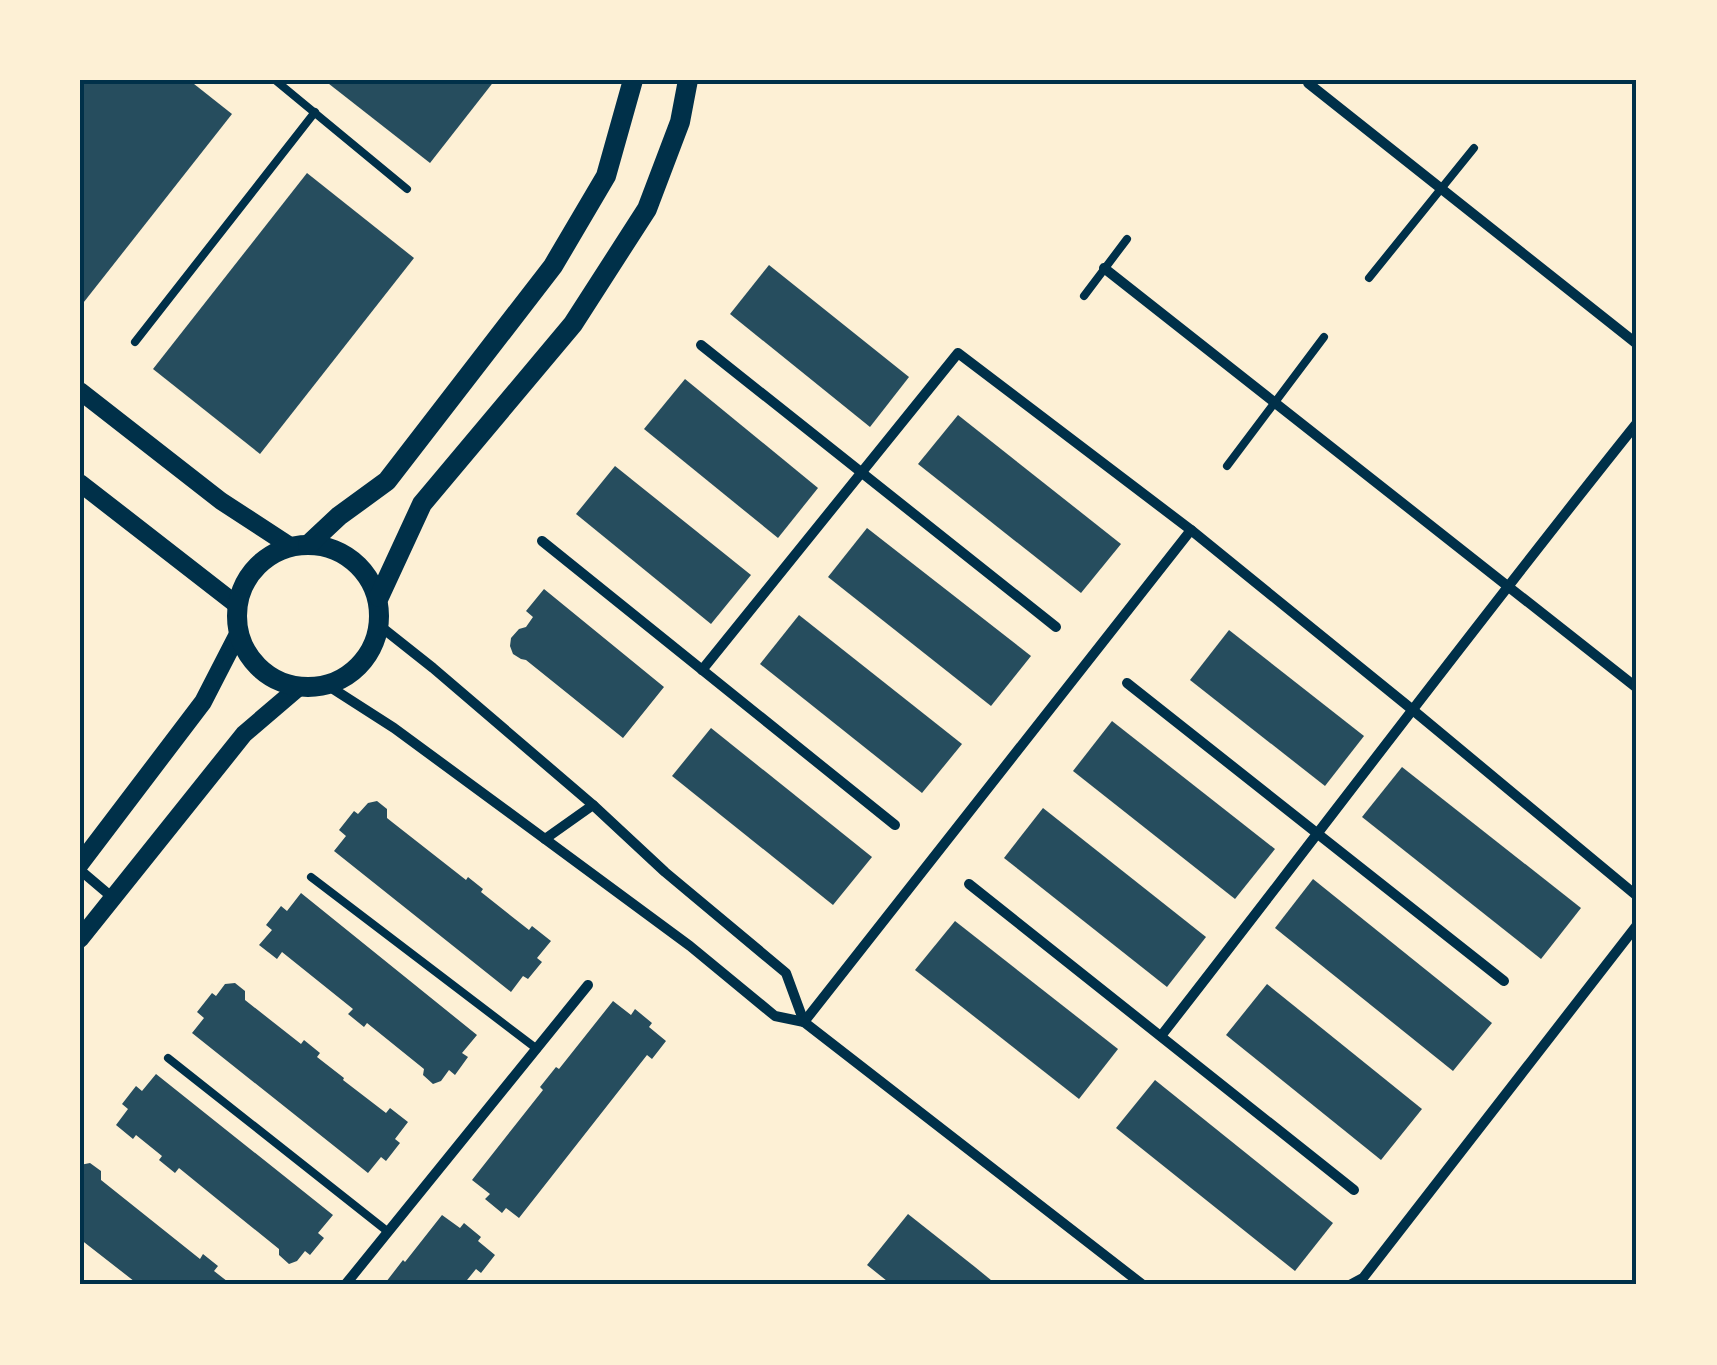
<svg xmlns="http://www.w3.org/2000/svg" width="1717" height="1365" viewBox="0 0 1717 1365" font-family="Merriweather,serif">
  <style>
    .building { fill: #264d5e }
    .lines { fill: none; stroke-linecap: round; stroke-linejoin: round }
    .service { stroke: #003049; stroke-width: 8 }
    .minor { stroke: #003049; stroke-width: 10 }
    .tertiary { stroke: #003049; stroke-width: 18 }
    .secondary { stroke: #003049; stroke-width: 20 }
    .neatline { fill: none; stroke: #003049; stroke-width: 4 }
  </style>
  <rect width="100%" height="100%" fill="#fdf0d5"/>
  <g class="building">
    <path d="M85,80H189L232,114L80,307V87Z"/>
    <path d="M324,80H495L430,163Z"/>
    <path d="M307,173L414,258L260,454L153,369Z"/>
    <path d="M769,265L909,377L870,427L730,314Z"/>
    <path d="M685,379L818,488L778,538L644,429Z"/>
    <path d="M958,415L1121,544L1081,593L918,464Z"/>
    <path d="M615,466L751,575L711,624L576,514Z"/>
    <path d="M867,528L1031,656L991,706L828,577Z"/>
    <path d="M544,589L664,687L623,738L526,660L521,659L513,654L510,646L511,638L519,629L526,627L533,617L526,611Z"/>
    <path d="M799,615L962,744L922,793L760,664Z"/>
    <path d="M1229,630L1364,736L1325,786L1190,680Z"/>
    <path d="M1112,721L1275,849L1235,899L1073,771Z"/>
    <path d="M711,728L872,857L833,905L672,776Z"/>
    <path d="M1402,767L1581,908L1541,959L1362,817Z"/>
    <path d="M377,801L387,809V818L392,822L466,880L468,877L483,889L481,892L529,930L532,926L551,941L537,958L542,962L528,979L523,976L511,992L334,851L346,836L339,830L354,811L358,814L368,803Z"/>
    <path d="M1043,808L1206,937L1167,987L1004,858Z"/>
    <path d="M1313,879L1492,1023L1453,1071L1275,928Z"/>
    <path d="M301,893L477,1035L462,1053L468,1057L455,1075L449,1070L441,1081L433,1084L423,1075L424,1069L367,1023L364,1027L348,1014L353,1009L282,952L277,959L259,945L272,930L266,925L281,906L287,911Z"/>
    <path d="M955,921L1118,1049L1079,1099L915,970Z"/>
    <path d="M235,983L245,991V1000L301,1044L304,1040L320,1053L317,1057L344,1078L343,1080L386,1113L390,1108L408,1122L395,1139L400,1143L386,1161L381,1157L368,1173L192,1033L204,1018L197,1012L212,993L216,996L225,984Z"/>
    <path d="M1267,984L1422,1109L1381,1160L1226,1035Z"/>
    <path d="M613,1001L631,1015L635,1009L652,1023L649,1027L666,1041L652,1059L647,1055L519,1218L506,1208L502,1213L485,1199L490,1194L472,1180L543,1090L540,1087L556,1067L559,1069Z"/>
    <path d="M156,1074L333,1215L318,1233L324,1238L310,1255L305,1251L297,1261L289,1264L279,1255V1249L222,1203L179,1168L175,1173L159,1160L162,1156L136,1135L133,1139L116,1125L128,1109L122,1104L136,1086L142,1091Z"/>
    <path d="M1155,1080L1333,1223L1295,1271L1116,1128Z"/>
    <path d="M90,1163L101,1171V1180L200,1259L203,1254L218,1266L214,1271L232,1285H139L80,1239V1165Z"/>
    <path d="M908,1214L975,1267L997,1285H892L867,1265Z"/>
    <path d="M442,1215L460,1228L464,1223L481,1237L478,1241L495,1255L481,1273L476,1269L463,1285H387L388,1283L386,1282L403,1260L405,1262Z"/>
  </g>
  <g class="lines">
    <g class="service">
      <path d="M275,80L407,189"/>
      <path d="M1369,278L1474,148"/>
      <path d="M1084,296L1127,239"/>
      <path d="M135,342L315,112"/>
      <path d="M1227,466L1324,337"/>
      <path d="M311,877L537,1049"/>
      <path d="M168,1058L387,1231"/>
    </g>
    <g class="minor">
      <path d="M1308,83L1637,344"/>
      <path d="M1104,268L1637,688"/>
      <path d="M701,345L1056,627"/>
      <path d="M542,541L895,825"/>
      <path d="M380,626L433,668L593,805L665,872L786,973L804,1022"/>
      <path d="M702,670L958,353L1191,530L1414,711L1637,896"/>
      <path d="M1127,683L1504,981"/>
      <path d="M327,685L394,728L545,839L690,946L775,1016L804,1022L1143,1285"/>
      <path d="M545,839L593,805"/>
      <path d="M80,870L113,898"/>
      <path d="M969,884L1354,1190"/>
      <path d="M804,1022L1191,530"/>
      <path d="M1161,1036C1320,832 1475,625 1637,423"/>
      <path d="M345,1285L588,985"/>
      <path d="M1350,1285L1363,1278L1637,925"/>
    </g>
    <g class="tertiary">
      <path d="M80,391L221,501L290,546"/>
      <path d="M80,483L237,605"/>
      <path d="M80,864L203,702L238,634"/>
      <path d="M80,939L244,734L299,687"/>
    </g>
    <g class="secondary">
      <circle cx="308" cy="616" r="71"/>
      <path d="M308,545L339,516L387,481L553,266L606,176L633,80"/>
      <path d="M379,597L422,504L573,324L647,209L680,122L688,80"/>
    </g>
  </g>
  <rect width="1717" height="1365" fill="none" stroke="#fdf0d5" stroke-width="165"/>
  <rect x="82" y="82" width="1552" height="1200" class="neatline"/>
</svg>
